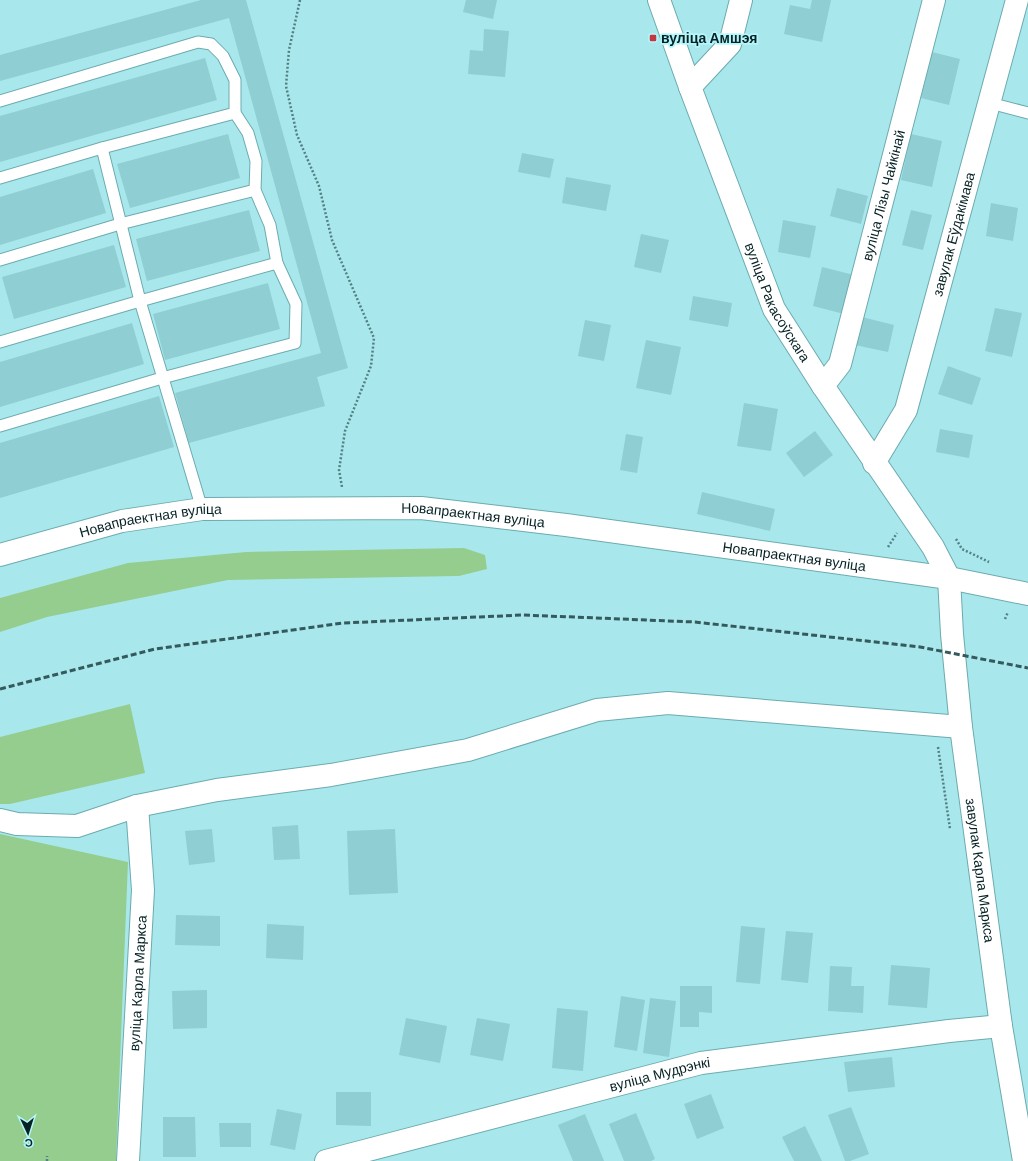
<svg xmlns="http://www.w3.org/2000/svg" width="1028" height="1161" viewBox="0 0 1028 1161" font-family="'DM Sans',sans-serif">
  <style>
    .green { fill: #95cd8e }
    .building { fill: #8fced3 }
    .lines { fill: none; stroke-linecap: round; stroke-linejoin: round }
    .lane-casing { stroke: #6cabaf; stroke-width: 13 }
    .street-casing { stroke: #6cabaf; stroke-width: 24 }
    .secondary-casing { stroke: #6cabaf; stroke-width: 24 }
    .path { stroke: #538083; stroke-width: 2.5; stroke-dasharray: 2 2; stroke-linecap: butt }
    .lane { stroke: #fff; stroke-width: 11 }
    .street { stroke: #fff; stroke-width: 22 }
    .secondary { stroke: #fff; stroke-width: 22 }
    .rail { stroke: #345a5d; stroke-width: 3; stroke-dasharray: 6 3; stroke-linecap: butt }
    .poi-dot { fill: #c63640; stroke: #b5f6fb; stroke-width: 1.5 }
    .labels { text-anchor: middle; stroke-width: 3.5; stroke-linejoin: round; paint-order: stroke }
    .poi-label { font-size: 14px; font-weight: bold; fill: #072224; stroke: #b5f6fb; text-anchor: start }
    .street-label { font-size: 14px; fill: #072224; stroke: #b5f6fb }
  </style>
  <rect width="100%" height="100%" fill="#a8e8ed"/>
  <g class="green">
    <path d="M464,548L485,555L487,569L459,576L228,580L47,617L0,632V598L128,563L246,552Z"/>
    <path d="M130,704L145,773L10,804H0V737Z"/>
    <path d="M0,834L128,862L116,1161H0Z"/>
  </g>
  <g class="building">
    <path d="M201,0H246L348,368L317,377L325,406L189,443L175,393L321,353L229,18L0,81V55Z"/>
    <path d="M466,0H497L493,19L463,12Z"/>
    <path d="M812,0H831L822,42L784,34L790,5L810,9Z"/>
    <path d="M484,29L509,31L505,77L468,74L470,50L483,51Z"/>
    <path d="M932,52L960,59L949,105L921,98Z"/>
    <path d="M205,58L217,100L0,162V116Z"/>
    <path d="M228,134L240,178L130,208L117,164Z"/>
    <path d="M911,134L942,141L932,187L901,180Z"/>
    <path d="M522,153L554,159L550,178L518,172Z"/>
    <path d="M93,169L106,213L0,245V197Z"/>
    <path d="M566,177L611,185L606,211L562,203Z"/>
    <path d="M837,188L868,196L861,224L830,216Z"/>
    <path d="M991,203L1018,208L1013,241L986,236Z"/>
    <path d="M249,210L260,251L147,281L136,239Z"/>
    <path d="M911,210L932,215L923,250L902,245Z"/>
    <path d="M783,220L816,226L810,258L778,252Z"/>
    <path d="M641,234L669,240L661,273L634,267Z"/>
    <path d="M114,245L126,287L14,319L2,277Z"/>
    <path d="M822,267L854,275L844,314L813,306Z"/>
    <path d="M268,283L280,329L165,360L153,314Z"/>
    <path d="M693,296L732,303L728,327L689,320Z"/>
    <path d="M995,308L1022,313L1012,357L985,351Z"/>
    <path d="M862,317L894,325L888,352L855,345Z"/>
    <path d="M585,320L611,325L604,361L578,356Z"/>
    <path d="M132,323L144,364L0,407V362Z"/>
    <path d="M646,340L681,347L671,395L636,388Z"/>
    <path d="M948,366L981,378L972,405L938,394Z"/>
    <path d="M159,396L174,447L0,498V443Z"/>
    <path d="M744,403L778,409L771,451L737,446Z"/>
    <path d="M940,429L973,435L969,458L936,452Z"/>
    <path d="M815,431L833,455L804,477L786,453Z"/>
    <path d="M626,434L643,437L637,473L620,470Z"/>
    <path d="M702,492L775,509L770,531L697,514Z"/>
    <path d="M298,825L300,859L274,860L272,827Z"/>
    <path d="M212,829L215,862L189,865L185,831Z"/>
    <path d="M395,829L398,893L349,895L347,831Z"/>
    <path d="M176,915L220,916V946L175,945Z"/>
    <path d="M267,924L304,926L303,960L266,958Z"/>
    <path d="M741,926L765,928L760,984L736,982Z"/>
    <path d="M786,931L813,933L808,983L781,980Z"/>
    <path d="M891,965L930,968L927,1008L888,1005Z"/>
    <path d="M830,966L852,967L851,986H864L863,1013L828,1011Z"/>
    <path d="M680,986H712V1013L699,1012V1027H680Z"/>
    <path d="M207,990V1028L173,1029L172,991Z"/>
    <path d="M621,996L645,1000L637,1051L614,1047Z"/>
    <path d="M650,998L676,1001L669,1057L643,1053Z"/>
    <path d="M557,1008L588,1011L583,1071L552,1068Z"/>
    <path d="M406,1018L447,1026L440,1063L399,1055Z"/>
    <path d="M477,1018L510,1024L503,1061L470,1055Z"/>
    <path d="M892,1057L895,1087L848,1092L844,1062Z"/>
    <path d="M336,1092H371V1126L336,1125Z"/>
    <path d="M711,1094L724,1128L697,1139L684,1104Z"/>
    <path d="M851,1107L869,1154L850,1161H845L828,1115Z"/>
    <path d="M277,1109L302,1114L295,1150L270,1145Z"/>
    <path d="M636,1113L655,1159L651,1161H624L609,1124Z"/>
    <path d="M585,1114L604,1161H573L558,1125Z"/>
    <path d="M163,1117H195L196,1157H163Z"/>
    <path d="M219,1123H251V1147H220Z"/>
    <path d="M805,1126L822,1161H794L782,1137Z"/>
  </g>
  <g class="lines">
    <g class="lane-casing">
      <g id="lane">
        <path d="M0,101L198,42L211,44L223,56L235,80V113L102,148L140,301L202,509"/>
        <path d="M990,103L1028,113"/>
        <path d="M0,178L102,148"/>
        <path d="M0,260L120,224L255,190"/>
        <path d="M0,342L140,301L277,263"/>
        <path d="M0,426L162,378L295,343L296,304L277,263L270,225L255,190L256,161L248,133L235,113"/>
      </g>
    </g>
    <g class="street-casing">
      <g id="street">
        <path d="M690,87L730,44L741,0"/>
        <path id="s1" d="M823,386L840,364L934,0"/>
        <path id="s2" d="M874,463L906,410L1017,0"/>
        <path d="M0,820L17,824L77,826L137,806L217,790L331,775L468,750L597,710L668,703L961,727"/>
        <path id="s3" d="M128,1161L143,890L137,806"/>
        <path id="s4" d="M326,1161L701,1063L949,1031L1001,1026"/>
      </g>
    </g>
    <g class="secondary-casing">
      <g id="secondary">
        <path id="s5" d="M659,0L690,87L774,309L823,386L933,547L949,578L952,634L961,727L1001,1026L1024,1161"/>
        <path id="s6" d="M0,555L122,521L202,509L421,508L566,525L949,578L1028,594"/>
      </g>
    </g>
    <g class="path">
      <path d="M300,0L289,50L286,86L297,135L319,186L332,240L374,338L371,366L345,431L339,470L342,487"/>
      <path d="M956,539L962,549L989,562"/>
      <path d="M888,547L897,533"/>
      <path d="M1005,619L1008,612"/>
      <path d="M938,747L950,829"/>
      <path d="M47,1161V1156"/>
    </g>
    <use href="#lane" class="lane"/>
    <use href="#street" class="street"/>
    <use href="#secondary" class="secondary"/>
    <path class="rail" d="M0,689L155,649L343,623L523,615L695,622L920,647L1028,668"/>
  </g>
  <rect class="poi-dot" x="649" y="34" width="8" height="8" rx="2"/>
  <g class="labels">
    <g class="poi-label">
      <text x="661" y="43">вуліца Амшэя</text>
    </g>
    <g class="street-label">
      <text dy="5" stroke="none"><textPath href="#s1" startOffset="202">вуліца Лізы Чайкінай</textPath></text>
      <text dy="5" stroke="none"><textPath href="#s2" startOffset="244">завулак Еўдакімава</textPath></text>
      <text dy="5" stroke="none"><textPath href="#s5" startOffset="325">вуліца Ракасоўскага</textPath></text>
      <text dy="5" stroke="none"><textPath href="#s6" startOffset="479">Новапраектная вуліца</textPath></text>
      <text dy="5" stroke="none"><textPath href="#s6" startOffset="155">Новапраектная вуліца</textPath></text>
      <text dy="5" stroke="none"><textPath href="#s6" startOffset="803">Новапраектная вуліца</textPath></text>
      <text dy="5" stroke="none"><textPath href="#s5" startOffset="945">завулак Карла Маркса</textPath></text>
      <text dy="5" stroke="none"><textPath href="#s3" startOffset="178">вуліца Карла Маркса</textPath></text>
      <text dy="5" stroke="none"><textPath href="#s4" startOffset="345">вуліца Мудрэнкі</textPath></text>
    </g>
  </g>
  <g transform="translate(28 1133) rotate(176)" stroke="#b5f6fb" stroke-width="3" paint-order="stroke">
  <path d="M0-3L7 15L0 10L-7 15Z" fill="#072224"/>
  <text y="-6" font-size="11" font-weight="bold" text-anchor="middle" fill="#072224">С</text>
  </g>
</svg>
